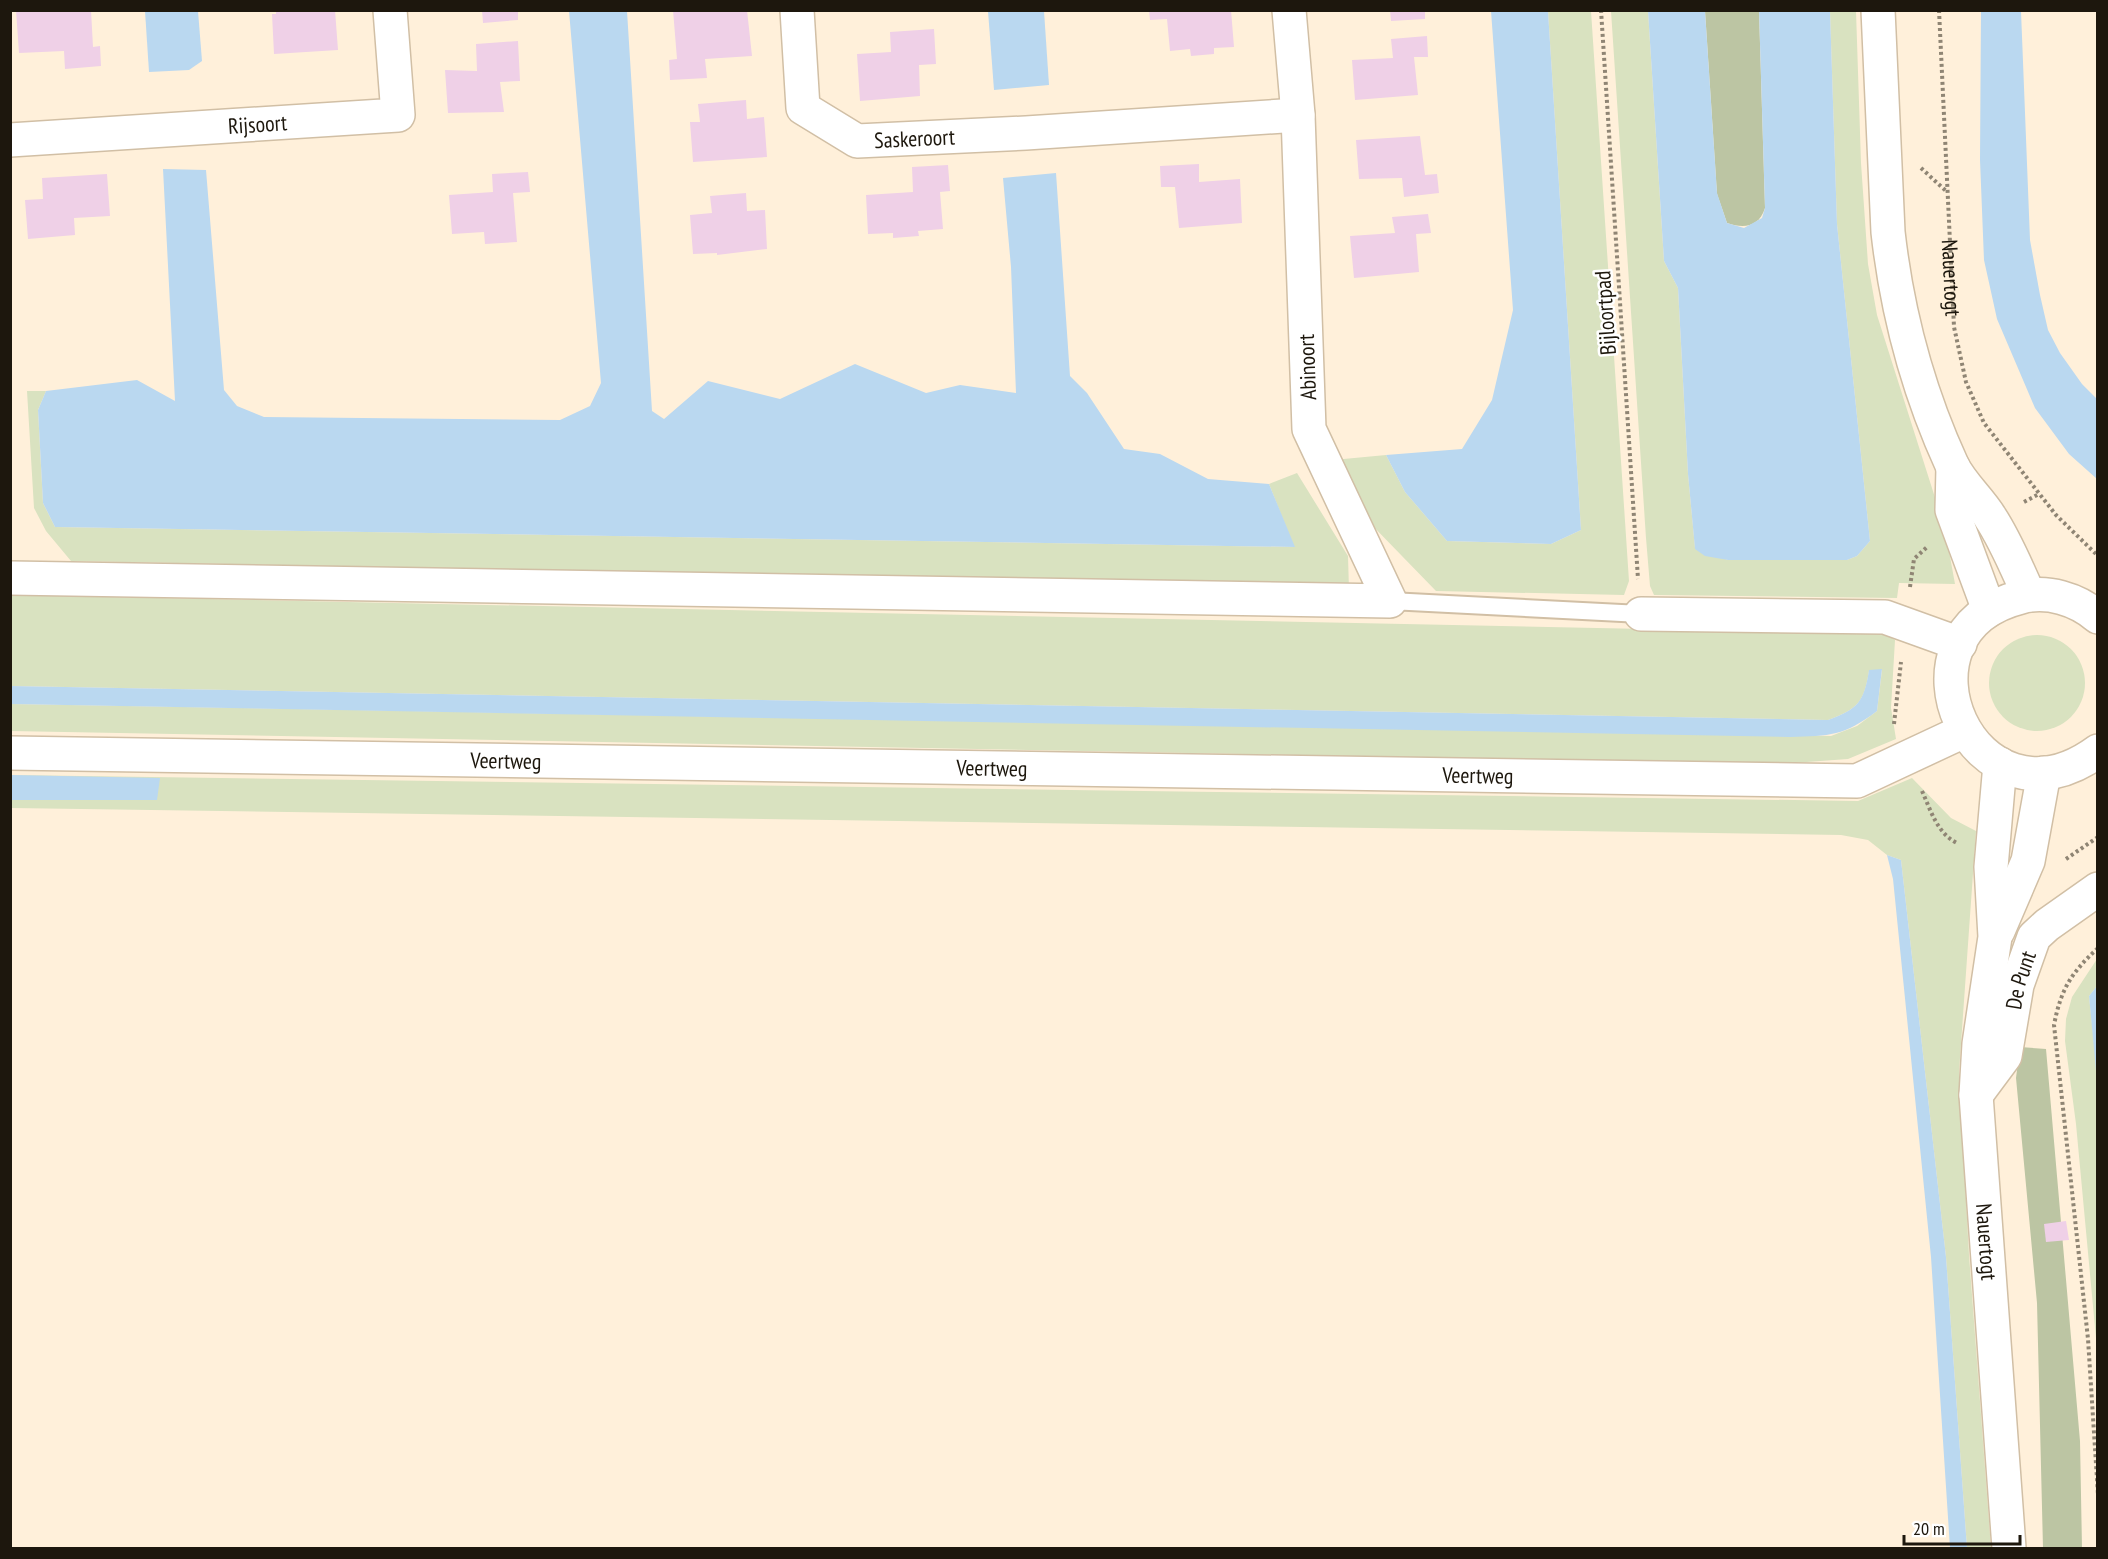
<svg xmlns="http://www.w3.org/2000/svg" width="2108" height="1559" viewBox="0 0 2108 1559" font-family="'PT Sans Narrow',sans-serif">
  <style>
    .green { fill: #d9e2c0 }
    .forest { fill: #bcc5a3 }
    .water { fill: #bad8f0 }
    .building { fill: #efd0e7 }
    .lines { fill: none; stroke-linecap: round; stroke-linejoin: round }
    .service-casing { stroke: #d1bfa5; stroke-width: 20 }
    .minor-casing { stroke: #d1bfa5; stroke-width: 36 }
    .tertiary-casing { stroke: #d1bfa5; stroke-width: 36 }
    .path { stroke: #8f8574; stroke-width: 4; stroke-dasharray: 3 3; stroke-linecap: butt }
    .service { stroke: #fff; stroke-width: 16 }
    .minor { stroke: #fff; stroke-width: 33 }
    .tertiary { stroke: #fff; stroke-width: 33 }
    .labels { text-anchor: middle; stroke-width: 5; stroke-linejoin: round; paint-order: stroke }
    .street-label { font-size: 22px; fill: #1d170d; stroke: #fff }
  </style>
  <rect width="100%" height="100%" fill="#fff0da"/>
  <g class="green">
    <path d="M1548,11H1591L1629,581L1624,595L1436,591L1367,520L1333,460L1386,455L1405,492L1447,541L1551,544L1581,530Z"/>
    <path d="M1611,11H1648L1664,261L1678,288L1688,474L1695,548L1728,560H1847L1857,556L1870,541L1837,224L1830,11H1856L1861,163L1868,264L1877,315L1945,529L1955,584L1899,583L1897,598L1654,595L1650,586L1646,538Z"/>
    <path d="M27,391H46L38,410L43,503L55,527L1294,547L1269,484L1297,473L1348,556L1349,590L699,573L71,561L46,531L34,508Z"/>
    <path d="M11,595L1885,634L1895,640L1891,708L1896,739L1848,759L1779,764L10,731L11,704L1831,736L1857,726L1877,711L1882,670L1869,671C1864,702 1858,709 1828,720L11,686Z"/>
    <circle cx="2037" cy="683" r="48"/>
    <path d="M11,775L1858,801L1912,778L1951,818L1976,831L1959,1072L1969,1255L1991,1548H1967L1946,1257L1901,860L1887,855L1868,840L1841,835L11,808Z"/>
    <path d="M2097,959V986L2089,996L2098,1081L2097,1349L2076,1124L2065,1041L2066,1019L2072,997Z"/>
  </g>
  <g class="forest">
    <path d="M1705,11H1759L1765,208C1759,227 1744,229 1727,223L1717,194Z"/>
    <path d="M2020,1047L2046,1049L2080,1441L2082,1548H2043L2037,1303L2016,1078Z"/>
  </g>
  <g class="water">
    <path d="M145,11H198L202,61L189,70L149,72Z"/>
    <path d="M569,11H627L652,411L664,419L708,381L780,399L855,364L926,393L960,385L1016,393L1011,267L1003,178L1056,173L1070,376L1087,393L1124,449L1160,454L1208,479L1269,484L1295,547L55,527L43,503L38,410L46,391L137,380L175,401L163,169L206,170L224,390L237,406L264,417L560,420L590,406L601,383Z"/>
    <path d="M988,11H1044L1049,85L994,90Z"/>
    <path d="M1491,11H1548L1581,530L1551,544L1447,541L1405,492L1386,455L1462,449L1492,400L1513,310Z"/>
    <path d="M1648,11H1705L1717,193L1727,223L1744,228L1762,218L1765,208L1759,11H1830L1837,224L1870,541L1857,556L1847,560H1728L1705,556L1695,549L1688,474L1678,288L1664,261Z"/>
    <path d="M1981,11H2021L2030,240L2040,295L2048,330L2060,353L2082,384L2097,399V479L2069,454L2035,408L1997,319L1984,260L1980,160Z"/>
    <path d="M1882,669L1877,711C1844,736 1830,736 1790,737L10,704L11,686L1828,720C1858,709 1864,702 1869,670Z"/>
    <path d="M11,775L160,778L157,800H11Z"/>
    <path d="M1887,855L1901,860L1946,1257L1967,1548H1950L1931,1257L1893,879Z"/>
    <path d="M2097,986V1081L2089,996Z"/>
  </g>
  <g class="building">
    <path d="M16,10H91L93,47L100,46L101,66L65,69L64,51L19,53Z"/>
    <path d="M276,10H335L338,50L274,54L272,14H276Z"/>
    <path d="M482,10H518V20L483,23Z"/>
    <path d="M673,10H747L752,56L705,59L707,78L670,80L669,60L677,59Z"/>
    <path d="M1149,10H1231L1234,47L1214,48V54L1191,56L1190,49L1170,51L1167,19L1150,20Z"/>
    <path d="M1390,10H1425V19L1391,21Z"/>
    <path d="M934,29L936,64L919,65L920,96L860,101L857,54L891,52L890,32Z"/>
    <path d="M1427,36L1428,57H1414L1418,95L1355,100L1352,60L1393,58L1391,39Z"/>
    <path d="M518,41L520,81L500,82L504,112L448,113L445,70L477,71L476,44Z"/>
    <path d="M746,100L747,119L764,117L767,157L693,162L690,122H700L698,104Z"/>
    <path d="M1420,136L1425,175L1437,174L1439,193L1404,197L1402,178L1359,179L1356,140Z"/>
    <path d="M1199,164V182L1240,179L1242,223L1179,228L1175,187H1161L1160,166Z"/>
    <path d="M948,165L950,191L940,192L943,229L918,231L919,236L893,238V233L868,234L866,195L913,192L912,167Z"/>
    <path d="M528,172L530,192L513,193L517,242L485,244L484,232L452,234L449,195L493,192L492,174Z"/>
    <path d="M107,174L110,216L74,218L75,235L28,239L25,200L43,199L42,178Z"/>
    <path d="M746,193L747,211L765,210L767,249L717,255V253L693,254L690,215L712,213L710,196Z"/>
    <path d="M1428,214L1431,233L1416,234L1419,272L1354,278L1350,236L1395,233L1392,217Z"/>
    <path d="M2066,1221L2069,1240L2046,1242L2044,1224Z"/>
  </g>
  <g class="lines">
    <g class="service-casing">
      <path id="service" d="M1390,601L1641,614"/>
    </g>
    <g class="minor-casing">
      <g id="minor">
        <path id="s2" d="M797,10L803,108L857,141L1026,133L1298,115"/>
        <path id="s3" d="M10,140L398,115L390,10"/>
        <path d="M10,578L1390,601L1309,429L1298,115L1289,10"/>
        <path d="M1641,614L1885,617L1960,644"/>
        <path id="s4" d="M10,753L1857,781L1964,731"/>
        <path id="s5" d="M1976,1095L2005,1056L2017,985L2034,937L2047,925L2098,889"/>
      </g>
    </g>
    <g class="tertiary-casing">
      <g id="tertiary">
        <path d="M1878,10L1888,232C1897,312 1918,391 1952,465C1961,484 1979,499 1990,517C2006,541 2017,569 2029,595"/>
        <path d="M1953,467L1952,510L1989,610"/>
        <path d="M2098,617C2077,599 2047,590 2021,597C1881,632 1974,842 2098,751"/>
        <path id="s6" d="M2000,764L1991,867L1995,937L1979,1044L1976,1095L2009,1548"/>
        <path d="M1998,931L2028,861L2044,773"/>
      </g>
    </g>
    <g class="path">
      <path d="M1601,10L1638,579"/>
      <path id="s1" d="M1939,10L1954,327L1966,382L1984,423L2056,515L2098,556"/>
      <path d="M1921,168L1946,191"/>
      <path d="M2024,502L2039,494"/>
      <path d="M1910,587L1914,559L1927,547"/>
      <path d="M1894,724L1901,662"/>
      <path d="M1922,791C1931,811 1937,833 1957,843"/>
      <path d="M2066,859L2098,837"/>
      <path d="M2098,948C2071,973 2061,989 2054,1025L2088,1339L2098,1495"/>
    </g>
    <use href="#service" class="service"/>
    <use href="#minor" class="minor"/>
    <use href="#tertiary" class="tertiary"/>
  </g>
  <g class="labels">
    <g class="street-label">
      <text dy="8" stroke="none"><textPath href="#s3" startOffset="248">Rijsoort</textPath></text>
      <text dy="8" stroke="none"><textPath href="#s2" startOffset="219">Saskeroort</textPath></text>
      <text dy="8" stroke="none"><textPath href="#s1" startOffset="268">Nauertogt</textPath></text>
      <text transform="translate(1605 313) rotate(-94)" y="8">Bijloortpad</text>
      <text transform="translate(1307 367) rotate(-92)" y="8">Abinoort</text>
      <text dy="8" stroke="none"><textPath href="#s4" startOffset="496">Veertweg</textPath></text>
      <text dy="8" stroke="none"><textPath href="#s4" startOffset="982">Veertweg</textPath></text>
      <text dy="8" stroke="none"><textPath href="#s4" startOffset="1468">Veertweg</textPath></text>
      <text dy="8" stroke="none"><textPath href="#s5" startOffset="126">De Punt</textPath></text>
      <text dy="8" stroke="none"><textPath href="#s6" startOffset="480">Nauertogt</textPath></text>
    </g>
  </g>
  <rect width="2108" height="1559" fill="none" stroke="#1d170d" stroke-width="24"/>
  <path d="M1904 1535v9h116v-9" fill="none" stroke="#1d170d" stroke-width="3"/>
  <text x="1913" y="1535" font-size="18" fill="#1d170d" stroke="#ffffff" stroke-width="4.5" paint-order="stroke">20 m</text>
</svg>
